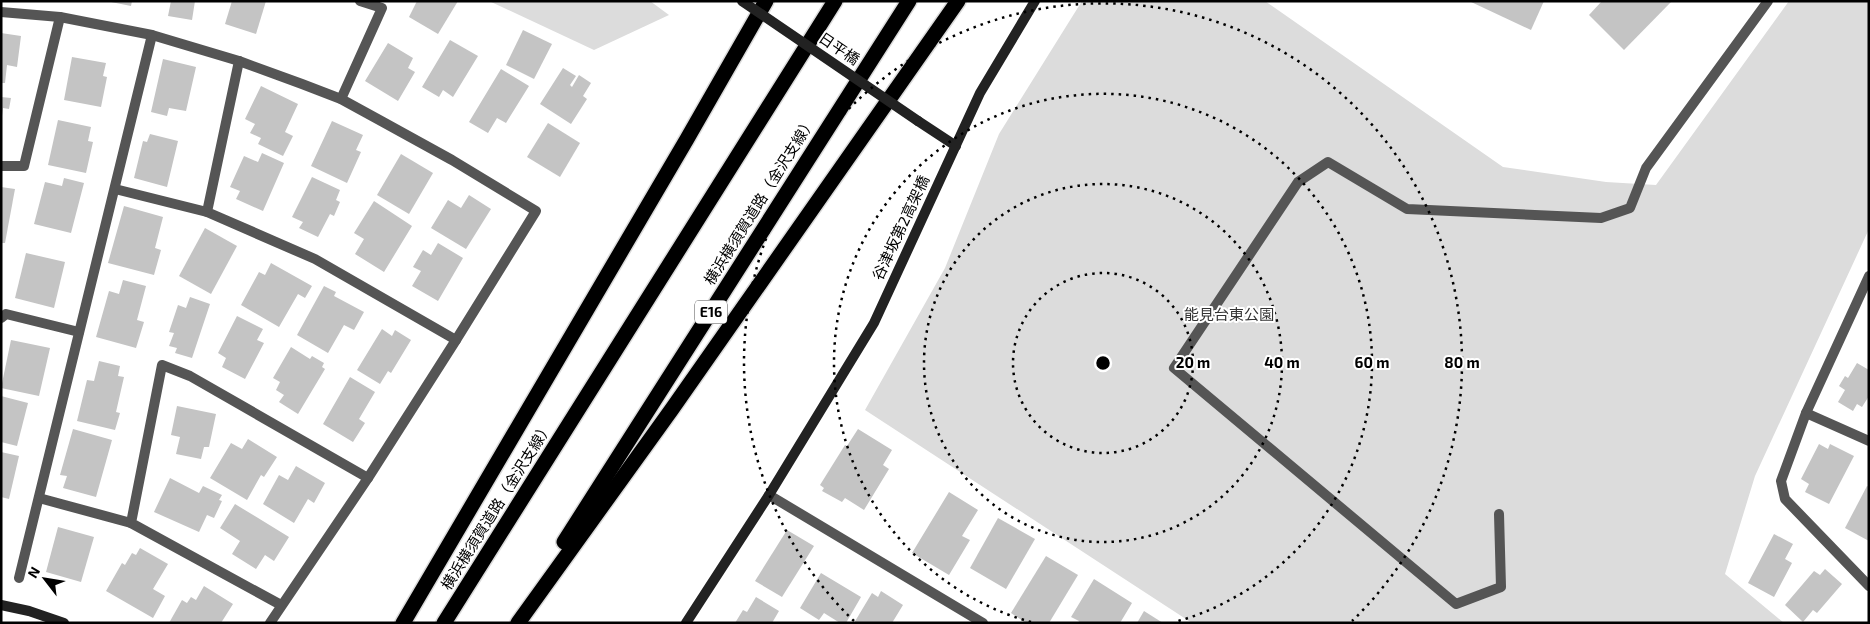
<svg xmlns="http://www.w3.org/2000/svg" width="1870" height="624" viewBox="0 0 1870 624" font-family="'Exo 2','Noto Sans JP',sans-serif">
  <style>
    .green { fill: #dcdcdc }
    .building { fill: #c4c4c4 }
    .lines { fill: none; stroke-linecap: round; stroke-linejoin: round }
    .highway-casing { stroke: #dbdbdb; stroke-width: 18 }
    .lane { stroke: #555; stroke-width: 10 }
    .street { stroke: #555; stroke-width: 10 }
    .secondary { stroke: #222; stroke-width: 10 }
    .highway { stroke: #000; stroke-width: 15 }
    .secondary-bridge { stroke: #222; stroke-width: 10 }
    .ring { fill: none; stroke: #000; stroke-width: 2.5; stroke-dasharray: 2.5 5 }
    .labels { text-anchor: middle; stroke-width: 4; stroke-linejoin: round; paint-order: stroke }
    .shield { fill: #fff; stroke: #4c4c4c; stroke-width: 1 }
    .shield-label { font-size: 14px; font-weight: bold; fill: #000 }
    .street-label { font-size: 15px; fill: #000; stroke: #fff }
    .park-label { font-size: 15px; fill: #333; stroke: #fff }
    .centre { fill: #000; stroke: #fff; stroke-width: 2.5 }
    .ring-label { font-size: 15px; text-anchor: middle; font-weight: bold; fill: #000; stroke: #fff; stroke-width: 4; stroke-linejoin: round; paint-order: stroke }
  </style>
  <rect width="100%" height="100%" fill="#fff"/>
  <g class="green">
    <path d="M489,1H650L669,15L594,50Z"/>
    <path d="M1082,1H1265L1503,167L1606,182L1656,185L1789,1H1869V229L1755,476L1725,574L1784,623H1192L865,410L945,268L999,134Z"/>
  </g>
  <g class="building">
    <path d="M106,1H132L131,6Z"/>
    <path d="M171,1H195L192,20L168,16Z"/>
    <path d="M232,1H266L256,34L225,24Z"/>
    <path d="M417,1H458L438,34L409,17Z"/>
    <path d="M1469,1H1544L1531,30Z"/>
    <path d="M1602,1H1672L1624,50L1589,15Z"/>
    <path d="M523,30L552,44L534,79L506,65Z"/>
    <path d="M1,33L21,36L17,67L7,65L5,83H1Z"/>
    <path d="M450,40L478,56L453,97L443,90L439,97L422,87Z"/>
    <path d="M388,43L413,58L408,68L415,72L398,101L365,81Z"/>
    <path d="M72,57L106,63L103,76L107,77L101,107L64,100Z"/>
    <path d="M163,59L196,67L186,111L169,108L167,116L151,112Z"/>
    <path d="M563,68L576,76L570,85L572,87L579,75L591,83L583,96L587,99L571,124L540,104Z"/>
    <path d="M501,69L529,86L506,123L497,118L488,133L469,122Z"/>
    <path d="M261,86L298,104L285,132L293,136L283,156L258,144L261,138L250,133L255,124L245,119Z"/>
    <path d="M1,97L11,98L9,109L3,108L2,116Z"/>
    <path d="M58,120L91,127L88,141L93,142L86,173L48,165Z"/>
    <path d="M332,121L363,135L356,150L361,152L347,183L311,166Z"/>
    <path d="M548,123L580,143L560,177L527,157Z"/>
    <path d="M150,134L178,141L167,187L134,178L143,141L147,142Z"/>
    <path d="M262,153L284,163L263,211L236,199L240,191L230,187L244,156L258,162Z"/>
    <path d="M401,154L433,173L409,214L377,195Z"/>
    <path d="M312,177L340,190L336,200L340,202L334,216L330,214L318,237L299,228L303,222L292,217Z"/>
    <path d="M64,178L84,183L71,233L34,224L45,182L62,186Z"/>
    <path d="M1,187L15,189L5,243H1Z"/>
    <path d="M469,195L491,209L466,249L431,228L448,200L461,208Z"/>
    <path d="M374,201L412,226L384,272L355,254L364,239L354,233Z"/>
    <path d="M124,206L163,217L155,248L161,250L154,275L108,263Z"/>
    <path d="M205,228L237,246L211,294L179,276Z"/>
    <path d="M438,243L463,258L438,301L412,286L421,271L413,267L423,250L431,255Z"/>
    <path d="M26,253L65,262L54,308L15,298Z"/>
    <path d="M271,263L312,286L305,298L298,294L279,327L241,305L259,272L265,275Z"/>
    <path d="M123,280L146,286L137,320L144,322L136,348L96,337L109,291L119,294Z"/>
    <path d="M324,286L336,292L334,296L364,312L354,330L344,325L328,353L297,335Z"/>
    <path d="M190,297L210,304L192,358L175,353L177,348L169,346L174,333L169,332L178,305L186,308Z"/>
    <path d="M237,316L263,329L257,340L264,343L245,379L222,367L226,358L218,353Z"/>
    <path d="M382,329L392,336L395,330L411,340L391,373L388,371L380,384L357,370Z"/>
    <path d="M11,340L50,348L39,396L1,388Z"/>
    <path d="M291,347L310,359L312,356L324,363L322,367L325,369L298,414L279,402L284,395L276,390L280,382L273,378Z"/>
    <path d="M99,361L120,366L118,376L124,377L116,412L120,413L115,430L77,421L87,380L94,381Z"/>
    <path d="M1857,363L1869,370V396L1862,407L1857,404L1853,411L1838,402L1845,390L1839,386L1845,376L1848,378Z"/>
    <path d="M350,377L375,392L359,419L365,423L353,442L323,424Z"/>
    <path d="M1,396L28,403L17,446L1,442Z"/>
    <path d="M177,406L216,414L209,447H204L201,459L176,454L180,437L171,435Z"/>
    <path d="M73,429L112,440L96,497L63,488L67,476L60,475Z"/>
    <path d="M858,429L892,450L883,465L889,469L864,510L845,498L842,502L822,491L824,488L820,485L845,445L847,446Z"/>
    <path d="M248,439L277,457L264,477L261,475L247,500L210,478L231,443L242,449Z"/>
    <path d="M1819,444L1828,449L1830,444L1854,456L1829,504L1805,492L1809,484L1801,479Z"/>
    <path d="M1,452L19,456L9,499L1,497Z"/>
    <path d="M296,466L325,483L314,503L308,499L294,523L263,504L279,475L288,480Z"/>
    <path d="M170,478L199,493L203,486L222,495L219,500L222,501L214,518L207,515L199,532L154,512Z"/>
    <path d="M1867,486L1869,487V541L1845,528Z"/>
    <path d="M949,492L978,510L962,536L970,540L949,575L912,553Z"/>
    <path d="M235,504L289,537L274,561L265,555L256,569L232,554L240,541L220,528Z"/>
    <path d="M998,518L1035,539L1006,589L970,568Z"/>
    <path d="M58,527L94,537L81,582L46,572Z"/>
    <path d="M787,530L814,546L782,597L755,581Z"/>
    <path d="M1774,534L1793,544L1785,559L1792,563L1774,597L1748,583Z"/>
    <path d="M140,548L168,564L153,589L165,596L153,618L106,591L122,563L125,565L132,553L136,555Z"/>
    <path d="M1046,556L1078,575L1049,623H1026L1011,613Z"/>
    <path d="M1825,569L1842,584L1817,613L1813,610L1803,622L1785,605L1814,571L1820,575Z"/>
    <path d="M821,573L861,597L846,623H840L824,613L819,620L800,608Z"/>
    <path d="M1094,579L1132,603L1120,623H1078L1079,621L1071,617Z"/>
    <path d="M204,586L233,604L221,623H169L182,600L187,603L191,597L196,600Z"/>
    <path d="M881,591L903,605L892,623H854L872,593L878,597Z"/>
    <path d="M756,597L779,611L772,623H735L743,610L747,612Z"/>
    <path d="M1144,611L1163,623H1137Z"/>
  </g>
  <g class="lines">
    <g class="highway-casing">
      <g id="highway">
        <path d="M564,542L909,1"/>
        <path d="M403,623L687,139L766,1"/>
        <path d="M444,623L835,1"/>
        <path d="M518,623L672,409L958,1"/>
      </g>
    </g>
    <path class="lane" d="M1499,514L1501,587L1456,604L1174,368L1298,182L1328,162L1407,209L1601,218L1630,208L1646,168L1768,1"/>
    <g class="street">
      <path d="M1,12L60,17L152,35L239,61L302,84L341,99L383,122L452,160L536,211L456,340L368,478L270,623"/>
      <path d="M239,61L207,212L315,259L456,340"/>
      <path d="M341,99L382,8L360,1"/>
      <path d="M1,166H24L60,17"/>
      <path d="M115,189L207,212"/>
      <path d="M1869,276L1806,413L1781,481L1785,499L1869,586"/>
      <path d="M1,318L6,314L79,332"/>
      <path d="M1806,413L1869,441"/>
      <path d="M769,495L983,623"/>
      <path d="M39,498L131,523"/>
      <path d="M19,578L152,35"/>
      <path d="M281,605L131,523L162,365L190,376L368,478"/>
    </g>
    <g class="secondary">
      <path d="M918,121L956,146"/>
      <path d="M1,605L29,611L64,623"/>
      <path d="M686,623L769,495L874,323L980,93L1035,1"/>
    </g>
    <use href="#highway" class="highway"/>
    <path class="secondary-bridge" d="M742,1L918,121"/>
  </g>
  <g class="ring">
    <circle cx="1103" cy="363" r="90"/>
    <circle cx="1103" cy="363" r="179"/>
    <path d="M1031 622A269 269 0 1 1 1175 622"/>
    <path d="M854 621A359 359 0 1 1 1352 621"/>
  </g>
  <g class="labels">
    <rect class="shield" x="695" y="300.5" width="32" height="23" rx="4"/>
    <g class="shield-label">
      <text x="711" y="317">E16</text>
    </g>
    <g class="street-label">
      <text transform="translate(839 49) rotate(34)" y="5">日平橋</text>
      <text transform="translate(760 201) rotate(-58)" y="5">横浜横須賀道路（金沢支線）</text>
      <text transform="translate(901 228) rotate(-65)" y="5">谷津坂第2高架橋</text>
      <text transform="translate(497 506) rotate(-58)" y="5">横浜横須賀道路（金沢支線）</text>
    </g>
    <g class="park-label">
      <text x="1229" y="320">能見台東公園</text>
    </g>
  </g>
  <circle cx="1103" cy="363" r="8" class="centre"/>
  <g class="ring-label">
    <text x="1193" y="368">20 m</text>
    <text x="1282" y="368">40 m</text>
    <text x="1372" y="368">60 m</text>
    <text x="1462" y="368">80 m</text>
  </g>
  <rect width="1870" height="624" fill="none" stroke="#000000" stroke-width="5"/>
  <g transform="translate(45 579) rotate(301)" stroke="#ffffff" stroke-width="4" paint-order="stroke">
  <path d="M0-4L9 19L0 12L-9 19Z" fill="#000000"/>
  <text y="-8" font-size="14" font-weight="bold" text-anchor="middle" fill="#000000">N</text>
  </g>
</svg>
